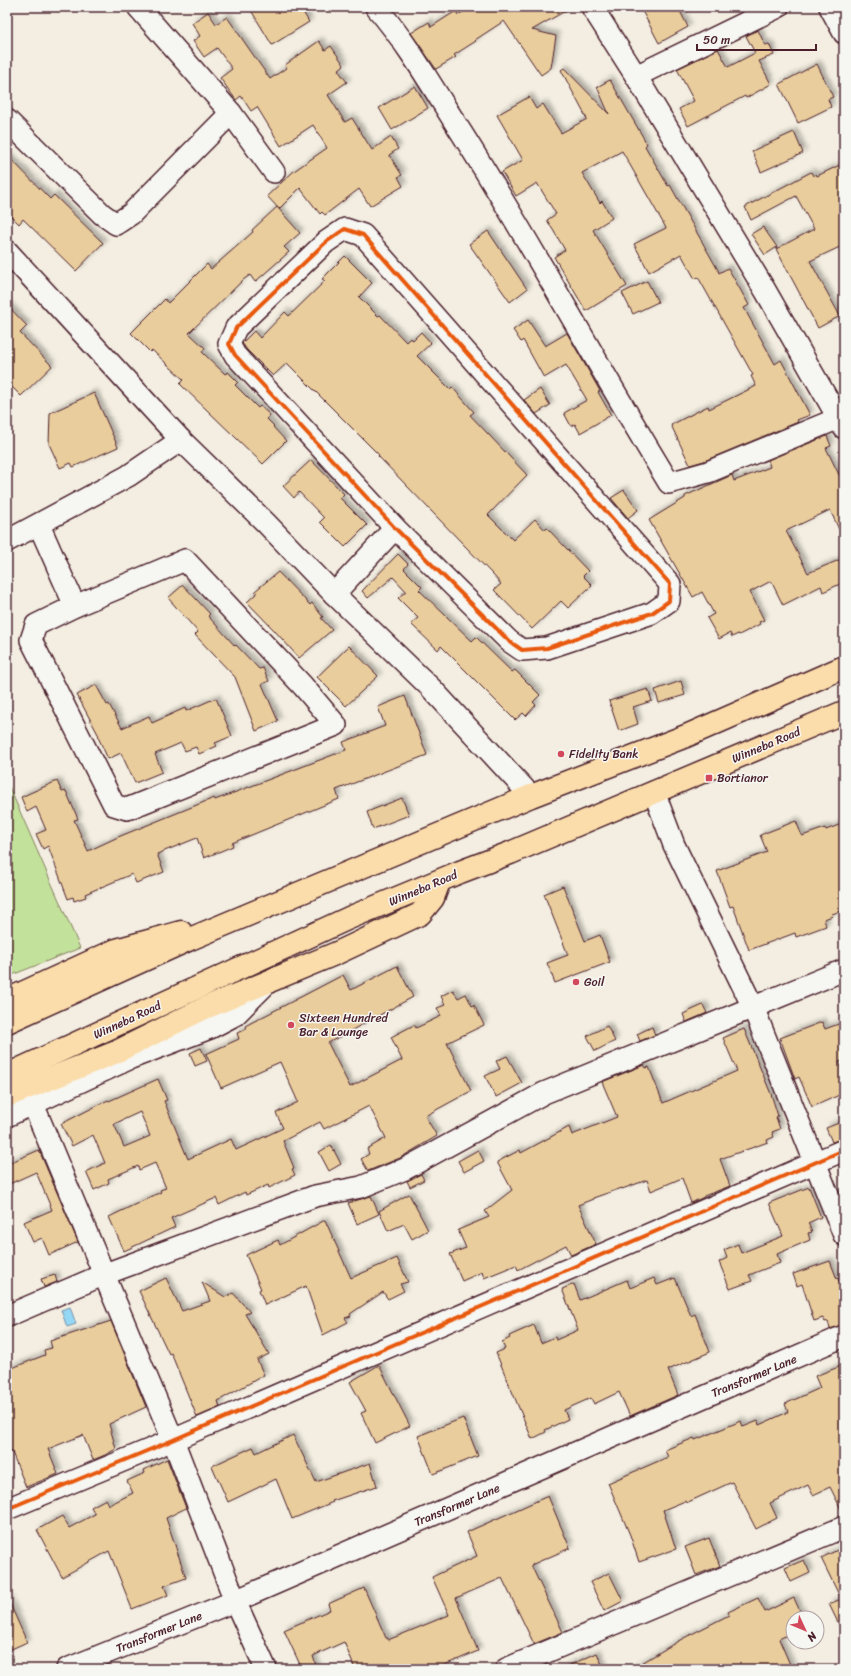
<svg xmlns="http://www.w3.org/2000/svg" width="851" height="1676" viewBox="0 0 851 1676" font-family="Sriracha,sans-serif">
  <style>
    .green { fill: #c2e19a; stroke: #868062 }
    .water { fill: #95d8f6; stroke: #778ea5 }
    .building { fill: #e9cd9d; stroke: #4a1f2b; fill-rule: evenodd; filter: url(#shadow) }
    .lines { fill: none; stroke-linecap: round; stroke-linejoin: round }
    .minor-casing { stroke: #4a1f2b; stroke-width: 24 }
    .highway-casing { stroke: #4a1f2b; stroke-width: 25 }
    .minor { stroke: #f6f6f2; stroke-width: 21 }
    .highway { stroke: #fbddab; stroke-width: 22 }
    .cycleway-casing { stroke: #f6f6f2; stroke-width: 6 }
    .cycleway { stroke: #e8590c; stroke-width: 4 }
    .poi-dot { fill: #d1495b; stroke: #f6f6f2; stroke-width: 1.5 }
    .labels { text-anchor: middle; stroke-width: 3; stroke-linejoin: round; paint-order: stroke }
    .street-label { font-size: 12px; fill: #4a1f2b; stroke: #f6f6f2 }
    .poi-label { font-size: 12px; fill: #4a1f2b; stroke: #f6f6f2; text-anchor: start }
  </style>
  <defs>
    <filter id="shadow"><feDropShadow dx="3.5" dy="-3.5" stdDeviation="2" flood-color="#0004"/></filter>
  </defs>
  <rect width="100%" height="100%" fill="#f3eee1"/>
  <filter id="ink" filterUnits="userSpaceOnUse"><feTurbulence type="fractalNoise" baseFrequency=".025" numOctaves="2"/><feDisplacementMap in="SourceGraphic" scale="8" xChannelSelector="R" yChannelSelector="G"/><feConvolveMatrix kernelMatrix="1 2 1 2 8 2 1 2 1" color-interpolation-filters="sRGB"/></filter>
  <g filter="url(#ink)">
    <path class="green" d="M7,782L80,948L7,977Z"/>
    <path class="water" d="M70,1307L76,1324L67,1327L61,1310Z"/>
    <g class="building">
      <path d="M249,7H300L309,22L272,45Z"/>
      <path d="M470,7H572L532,30L556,36L551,68L541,75L504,21L475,40L476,41L454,55L456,57L436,69L411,33L429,22L431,27L456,11L458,15Z"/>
      <path d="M640,7H678L688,27L659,43Z"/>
      <path d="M208,12L216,24L227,17L270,79L286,68L285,65L319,41L325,50L331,46L344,65L338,70L347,82L328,95L345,122L352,118L372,150L391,137L398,149L389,155L402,175L398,177L403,186L370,206L359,189L325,215L322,212L320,214L300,188L279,209L267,196L294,171L327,148L313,125L281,146L257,107L251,111L241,96L236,100L220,78L232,69L217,48L204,57L193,41L200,36L192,23Z"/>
      <path d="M758,30L765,45L769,44L774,55L759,61L771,84L746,98L745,96L688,126L679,109L694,101L677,69L718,49L728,67L755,53L746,36Z"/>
      <path d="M817,64L833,97L828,99L831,107L798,123L779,84Z"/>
      <path d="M564,68L609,114L597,87L610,80L647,144L645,146L668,186L670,185L718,270L719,273L728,268L749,305L744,308L775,364L781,360L810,415L797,420L798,422L704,461L690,465L671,425L708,406L709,409L756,386L751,376L753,375L698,277L695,279L681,254L649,272L634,244L666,228L622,151L582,173L600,203L602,201L612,218L593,230L627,286L586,311L554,257L565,250L547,220L556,214L537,183L516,196L502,172L523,160L497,115L529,97L536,109L543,104L561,133L587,119L561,70Z"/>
      <path d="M415,86L428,108L392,130L379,108Z"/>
      <path d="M794,132L803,153L761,172L752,151Z"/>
      <path d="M7,155L50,199L54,195L103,243L76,271L23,219L19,224L7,212Z"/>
      <path d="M844,163V245L810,261L840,316L818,328L776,249L814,229L796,196L751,220L745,207L811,172L813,176L816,174L817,176Z"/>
      <path d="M277,207L300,233L284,247L289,252L255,282L250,275L243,280L189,333L205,348L202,352L225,374L228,372L238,382L235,385L258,408L260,406L270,415L267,419L274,426L273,427L286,441L263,464L180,384L184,380L152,350L150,352L131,333L165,299L168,303L207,264L211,269L253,232L252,230Z"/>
      <path d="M763,227L777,247L765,255L751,234Z"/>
      <path d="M488,231L527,289L510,302L469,244Z"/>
      <path d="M345,256L372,283L359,297L378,316L380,315L406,342L410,338L413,340L421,332L431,343L417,356L450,389L452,387L474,412L470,415L527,475L488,515L513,540L535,519L545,530L547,528L588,571L583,576L592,585L568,608L561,601L532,629L494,590L501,584L493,575L378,456L379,455L287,363L273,376L247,350L242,343L254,331L260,338L285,312L289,316L325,281L322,279Z"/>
      <path d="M647,281L658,302L633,314L622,293Z"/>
      <path d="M7,305L27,326L20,333L52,366L21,396L7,382Z"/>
      <path d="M528,320L545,346L567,333L600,391L598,392L611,415L580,433L575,424L571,426L564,413L587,400L566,365L544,378L523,340L521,342L513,330Z"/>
      <path d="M540,389L550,405L536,414L524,400Z"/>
      <path d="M94,393L118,447L73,467L71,463L60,468L49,444L50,413Z"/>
      <path d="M827,436L831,446L826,448L844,485V540L830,510L786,531L808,573L844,558V582L823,592L821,586L783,605L771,581L750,592L764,620L759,622L760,624L739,635L738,634L732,637L730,633L719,639L707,618L714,614L702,592L693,597L649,520L685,498V496L714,483L732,475L734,481L770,467L768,460Z"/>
      <path d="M311,460L344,494L340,498L367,525L345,547L320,522L324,518L299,492L294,498L283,486Z"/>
      <path d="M624,490L638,510L628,518L611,498Z"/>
      <path d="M398,554L408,564L404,569L422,587L419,590L472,641L476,637L512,672L515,670L540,695L533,702L536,705L526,716L523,713L515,720L441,646L438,650L411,624L418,618L398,598L406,591L393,577L368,598L362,591Z"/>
      <path d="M278,572L310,605L312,603L323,617L321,618L332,630L299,658L274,630L247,602L257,593L255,591Z"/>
      <path d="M183,585L210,614L208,616L235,646L236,645L259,669L263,668L269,681L262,684L278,721L256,731L235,677L195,635L198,632L168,598Z"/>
      <path d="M349,646L378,676L346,706L317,677Z"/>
      <path d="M681,681L685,695L659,703L655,690Z"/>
      <path d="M96,685L107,705L109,704L122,728L149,716L152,723L185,708L186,711L216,698L232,736L215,743L217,746L199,754L196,747L185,751L181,743L155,754L162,772L135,783L121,753L108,759L98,737L99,736L77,695Z"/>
      <path d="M648,689L652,701L633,707L638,724L619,731L609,701Z"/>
      <path d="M405,696L427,755L336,790L339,799L232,843L233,846L204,858L197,838L157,854L164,872L136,883L132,874L85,894L86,897L74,901L73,897L68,899L48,846L43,849L36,834L46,830L36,807L27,812L21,797L57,781L62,792L66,791L78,819L74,820L88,851L118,837L214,798L215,800L346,750L343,742L385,726L378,707Z"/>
      <path d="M402,798L409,815L373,829L367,812Z"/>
      <path d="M796,821L802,836L825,828L826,830L844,823V910L832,914L833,916L824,919L826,926L796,937L795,933L749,950L733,906L730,907L717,871L767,852L760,835Z"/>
      <path d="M563,886L585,941L600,935L610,962L555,983L547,963L568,955L544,894Z"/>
      <path d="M397,966L413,997L328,1043L350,1087L402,1060L391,1037L414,1025L416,1028L441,1016L437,1008L445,1005L441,996L453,990L458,998L466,994L472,1006L474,1005L484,1025L447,1043L471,1091L425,1116L437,1136L400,1158L368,1171L361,1159L369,1154L367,1149L386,1138L369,1106L324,1129L320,1122L283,1141L294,1168L292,1169L295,1175L269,1188L268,1185L246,1195L245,1192L219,1205L216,1198L171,1218L175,1227L124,1251L109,1217L161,1192L160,1190L166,1188L155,1163L139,1170L138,1166L108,1179L109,1183L94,1190L86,1172L105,1163L93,1135L72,1146L61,1124L108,1100L109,1101L158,1079L167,1100L164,1101L188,1159L231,1139L236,1150L283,1128L276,1113L298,1102L280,1062L221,1088L206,1054L239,1039L237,1033L246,1029L245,1026L343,975L351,990ZM140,1112L150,1136L124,1147L114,1124Z"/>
      <path d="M703,1005L707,1013L686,1022L683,1014Z"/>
      <path d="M822,1022L825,1029L844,1022V1060L839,1062L844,1075V1093L812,1107L799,1077L795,1079L780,1038Z"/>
      <path d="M607,1026L615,1041L595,1051L587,1036Z"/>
      <path d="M652,1027L655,1035L640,1041L637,1034Z"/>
      <path d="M744,1029L771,1094L778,1116L776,1117L780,1129L772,1132L774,1137L767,1140L768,1142L720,1159L730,1186L704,1196V1197L691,1203L682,1178L651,1191L647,1180L622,1189V1188L593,1198V1199L578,1205L596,1244L571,1255L566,1245L518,1270L516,1265L484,1278L482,1272L462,1281L450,1254L466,1248L458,1230L489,1217L485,1211L512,1190L497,1162L520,1150L521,1153L569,1127L572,1135L617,1117L602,1082L644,1065L646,1068L649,1067L663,1103L737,1071L723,1038Z"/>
      <path d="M201,1048L207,1061L195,1066L190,1053Z"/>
      <path d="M507,1056L522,1083L496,1097L485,1076L500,1069L496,1061Z"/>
      <path d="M844,1121V1138L832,1142L826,1128Z"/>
      <path d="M331,1145L341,1164L329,1171L319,1152Z"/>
      <path d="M39,1150L78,1242L49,1255L42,1238L33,1242L24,1222L52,1210L36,1172L7,1185V1164Z"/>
      <path d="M478,1150L484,1161L464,1172L458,1161Z"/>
      <path d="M421,1174L424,1180L410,1187L407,1181Z"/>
      <path d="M809,1187L821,1217L808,1223L812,1232L808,1233L810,1240L777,1254L780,1263L749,1275L752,1281L730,1289L719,1262L727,1258L724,1250L738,1244L741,1253L783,1236L769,1203Z"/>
      <path d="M409,1194L428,1230L412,1239L404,1224L388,1231L379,1211Z"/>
      <path d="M371,1196L379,1214L357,1224L348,1203Z"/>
      <path d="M325,1220L351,1278L397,1258L408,1282L400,1284L404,1291L388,1299L383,1292L350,1314L351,1316L345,1318L348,1322L323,1335L306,1286L265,1305L259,1290L261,1289L246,1255L278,1240L280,1245Z"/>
      <path d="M830,1261L837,1279L838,1278L844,1295V1324L830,1329L828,1321L825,1322L823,1318L814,1321L802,1284L797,1286L793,1274Z"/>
      <path d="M55,1275L57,1282L44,1287L41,1279Z"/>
      <path d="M166,1278L182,1311L210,1301L202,1282L225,1297L233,1293L250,1312L245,1314L269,1354L257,1360L264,1375L218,1401L220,1407L197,1417L171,1353L169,1354L139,1291Z"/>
      <path d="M654,1278L657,1285L675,1278L691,1316L695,1314L710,1352L668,1370L678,1395L630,1416L619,1392L594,1404L591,1398L564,1410L568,1419L545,1430L546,1432L532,1439L496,1353L505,1349L502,1342L510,1338L509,1336L534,1325L541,1343L555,1337L556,1340L578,1330L562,1289L574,1284L580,1300L627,1280L630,1288Z"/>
      <path d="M111,1321L146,1407L109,1424L116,1449L105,1455L93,1460L83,1435L48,1449L58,1474L26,1487L11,1450L7,1452V1370L45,1355L44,1350L52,1348L50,1341Z"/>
      <path d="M379,1365L410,1426L375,1443L361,1413L366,1411L350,1382Z"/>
      <path d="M844,1365V1515L830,1487L813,1495L808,1485L770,1503L777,1518L756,1529L732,1482L686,1503L685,1501L663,1510L676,1549L639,1562L630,1535L608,1483L668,1457L665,1450L694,1438L695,1440L741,1421L743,1427L758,1421L759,1425L788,1412L785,1404L820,1388L815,1376Z"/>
      <path d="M463,1418L478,1456L433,1474L418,1436Z"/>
      <path d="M293,1435L316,1482L370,1463L377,1486L332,1501L333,1502L292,1519L276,1479L228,1502L212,1466L253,1447L256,1453Z"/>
      <path d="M167,1459L186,1508L166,1518L186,1578L164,1586L168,1595L132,1609L109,1551L62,1577L37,1530L62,1516L69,1528L95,1514L91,1507L106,1499L109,1505L133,1493L127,1481L145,1473L144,1470Z"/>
      <path d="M548,1496L570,1548L531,1565L563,1632L534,1644L502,1578L456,1598L478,1651L435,1669H355L344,1642L313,1656L317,1669H302L284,1630L330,1610L328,1604L364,1588L386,1638H388V1640L449,1615L432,1577L477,1556L467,1532Z"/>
      <path d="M709,1538L720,1566L696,1575L685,1547Z"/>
      <path d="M844,1547V1635L829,1604L841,1599L821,1558Z"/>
      <path d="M804,1560L810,1573L791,1582L785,1568Z"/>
      <path d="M609,1573L623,1601L604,1611L590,1582Z"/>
      <path d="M7,1597L27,1642L7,1651Z"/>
      <path d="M758,1598L765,1612L794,1598L803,1618H793V1632L779,1639L792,1669H632L680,1640L729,1615L728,1612Z"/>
      <path d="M597,1653L604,1669H561Z"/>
    </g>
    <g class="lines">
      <g class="minor-casing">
        <g id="minor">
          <path d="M138,7L231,113L274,172"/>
          <path d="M376,7C409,45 434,90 461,132C534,247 598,367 669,483L708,472L844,416"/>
          <path d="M592,7L636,76L765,290L844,428"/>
          <path d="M830,7L844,33"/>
          <path d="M636,76L778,7"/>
          <path d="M7,120L102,214L116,224L131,214L231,113"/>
          <path d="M345,229L363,235L670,584L669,601L652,613L547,648L522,650L509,641L395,528L235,355L229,344L236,328L326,242Z"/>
          <path d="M7,251L181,440L266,523L334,594L431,688L531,796"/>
          <path d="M39,525L75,606"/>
          <path d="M7,541L128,476L181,440"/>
          <path d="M185,560L303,686L336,725L127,809L114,805L31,640L36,625L75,606Z"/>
          <path d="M334,594L395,528"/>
          <path d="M654,792L674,845L753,1007L844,1235"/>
          <path d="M33,1104L173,1440L235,1601L266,1669"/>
          <path d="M7,1116L131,1058L210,1028L235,1015L267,983"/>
          <path d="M7,1316L105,1274L315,1196L361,1187L405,1169L544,1093L844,970"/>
          <path d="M7,1509L173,1440L844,1150"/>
          <path d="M67,1669L235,1601L844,1336"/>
          <path d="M506,1669L844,1527"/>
        </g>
      </g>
      <g class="highway-casing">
        <g id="highway">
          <path d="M7,1000L116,950L181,932"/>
          <path d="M7,1022L190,939L531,796L686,736L844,667"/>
          <path d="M7,1075L349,918L460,872L510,853L844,712"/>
          <path d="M7,1096L114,1053L205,1008L337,953L420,914L433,898L439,882"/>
        </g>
      </g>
      <use href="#minor" class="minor"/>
      <use href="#highway" class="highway"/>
      <g class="cycleway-casing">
        <g id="cycleway">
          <path d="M345,229L363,235L670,584L669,601L652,613L547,648L522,650L509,641L395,528L235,355L229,344L236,328L326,242Z"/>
          <path d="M7,1509L173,1440L844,1150"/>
        </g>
      </g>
      <use href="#cycleway" class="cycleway"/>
    </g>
  </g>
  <g class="poi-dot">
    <circle cx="561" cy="754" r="4"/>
    <rect x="705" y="774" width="8" height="8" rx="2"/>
    <circle cx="576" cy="982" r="4"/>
    <circle cx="291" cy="1025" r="4"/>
  </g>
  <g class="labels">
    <g class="street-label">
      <text transform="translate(766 745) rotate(-23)" y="4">Winneba Road</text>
      <text transform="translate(423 888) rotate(-23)" y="4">Winneba Road</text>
      <text transform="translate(127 1020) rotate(-25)" y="4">Winneba Road</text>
      <text transform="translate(754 1376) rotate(-23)" y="4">Transformer Lane</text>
      <text transform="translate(457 1505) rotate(-23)" y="4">Transformer Lane</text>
      <text transform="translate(159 1632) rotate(-22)" y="4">Transformer Lane</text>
    </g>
    <g class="poi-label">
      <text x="569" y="758">Fidelity Bank</text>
      <text x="717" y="782">Bortianor</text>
      <text x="584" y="986">Goil</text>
      <text x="299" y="1022">Sixteen Hundred<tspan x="299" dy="14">Bar &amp; Lounge</tspan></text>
    </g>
  </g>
  <rect width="851" height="1676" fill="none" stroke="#f6f6f2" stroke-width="24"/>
  <rect x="12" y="12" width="827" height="1652" fill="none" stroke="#4a1f2b" stroke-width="1.5" filter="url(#ink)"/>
  <g transform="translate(805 1630) rotate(134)"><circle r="19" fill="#f6f6f2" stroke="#b1a0a2"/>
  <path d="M0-3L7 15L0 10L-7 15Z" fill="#d1495b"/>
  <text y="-6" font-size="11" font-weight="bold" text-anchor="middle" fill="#4a1f2b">N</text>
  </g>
  <path d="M697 44v6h119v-6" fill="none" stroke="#4a1f2b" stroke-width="2"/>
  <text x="703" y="44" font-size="12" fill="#4a1f2b" stroke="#f6f6f2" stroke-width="3" paint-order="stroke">50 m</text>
</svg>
